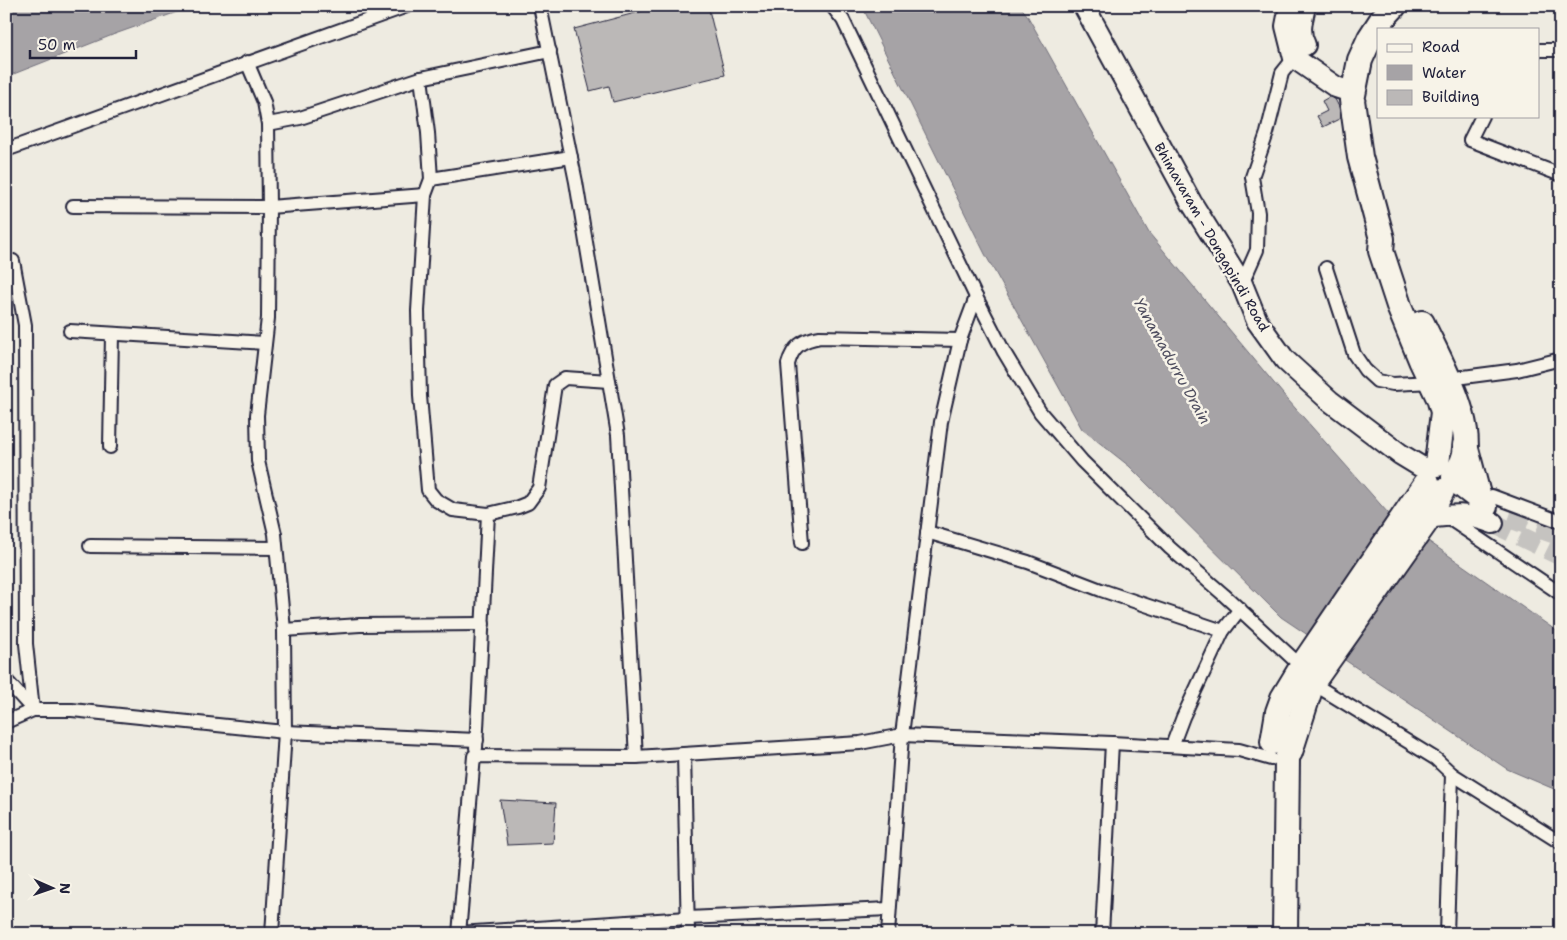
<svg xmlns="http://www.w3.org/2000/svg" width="1567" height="940" viewBox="0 0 1567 940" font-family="'Shantell Sans',sans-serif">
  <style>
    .water { fill: #a6a3a6; stroke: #716f7b }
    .building { fill: #bbb8b7; stroke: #22223b }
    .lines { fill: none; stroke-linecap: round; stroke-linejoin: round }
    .primary-tunnel { stroke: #c5c3c0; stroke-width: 20; stroke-dasharray: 20 10; stroke-linecap: butt }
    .street-casing { stroke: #22223b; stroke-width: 16 }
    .primary-casing { stroke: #22223b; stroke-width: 24 }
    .highway-casing { stroke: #22223b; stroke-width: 28 }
    .street { stroke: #f7f3e8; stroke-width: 12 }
    .primary { stroke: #f7f3e8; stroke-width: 20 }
    .highway { stroke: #f7f3e8; stroke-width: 24 }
    .labels { text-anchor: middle; stroke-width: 5; stroke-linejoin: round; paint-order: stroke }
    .street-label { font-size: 14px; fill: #22223b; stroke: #f7f3e8 }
    .water-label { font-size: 15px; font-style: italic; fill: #504f60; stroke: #f7f3e8 }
  </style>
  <rect width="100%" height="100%" fill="#eeebe1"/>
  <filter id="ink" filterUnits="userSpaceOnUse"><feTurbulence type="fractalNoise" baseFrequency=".02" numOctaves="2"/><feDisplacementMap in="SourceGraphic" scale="10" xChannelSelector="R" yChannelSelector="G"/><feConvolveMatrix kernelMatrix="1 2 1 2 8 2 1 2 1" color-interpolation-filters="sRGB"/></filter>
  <g filter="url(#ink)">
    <g class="water">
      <path d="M6,6H194L115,34L6,77Z"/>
      <path d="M862,6H1020L1027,15L1149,233L1288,400L1388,513L1561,634V792L1507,769L1281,617L1129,466L1082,429L985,254Z"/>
    </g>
    <g class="building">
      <path d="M662,6H708L725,75L613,102L609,86L590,91L574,29Z"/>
      <path d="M1329,97L1335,99L1339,107L1341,118L1323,127L1317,116L1327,111L1322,101Z"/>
      <path d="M500,800L556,803L553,843L507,845Z"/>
    </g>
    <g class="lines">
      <g class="primary-tunnel">
        <path d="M1509,518L1561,536"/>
        <path d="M1493,523L1561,556"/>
      </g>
      <g class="street-casing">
        <g id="street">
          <path d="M832,6L843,20L976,297L1004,352L1040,412L1082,461L1170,548L1224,595L1302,667"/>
          <path d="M1538,50H1561"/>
          <path d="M247,62L264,102L268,124L269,207L268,318L257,415L258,461L275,534L284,630L285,732L272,934"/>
          <path d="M421,78L428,133L431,179L425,195L418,311L420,396L428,490L436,500L453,510L488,514L518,507L528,503L539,488L555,385L565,378L609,381"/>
          <path d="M1482,116L1470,140L1561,175"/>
          <path d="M268,124L300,118L421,78L550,51"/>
          <path d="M6,150L407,6"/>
          <path d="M431,179L571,157"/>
          <path d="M73,206L269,207L425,195"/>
          <path d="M13,261L25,325L26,644L33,710H72L285,732L477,740"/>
          <path d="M1326,268L1354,354L1365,370L1377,381L1393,384L1432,382L1448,379L1517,370L1561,359"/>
          <path d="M1242,284L1257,250L1258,213L1252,177L1267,133L1282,73L1294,58L1300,55"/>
          <path d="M70,331L265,343"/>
          <path d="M110,447L112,334"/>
          <path d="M1480,502L1492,496L1561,522"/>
          <path d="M1447,517L1561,594"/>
          <path d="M927,532L1028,562L1101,590L1223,631"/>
          <path d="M802,543L788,364C793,346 802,340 820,337L960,340"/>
          <path d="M90,546L276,548"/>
          <path d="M284,630L360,625L483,624"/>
          <path d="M6,680L33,710L6,722"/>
          <path d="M1312,683L1436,759L1452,774L1447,934"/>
          <path d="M1172,746L1183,717L1223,631L1240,609"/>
          <path d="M476,748L488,514"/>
          <path d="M684,754L688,934"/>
          <path d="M636,757L860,743L902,735L1112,743L1239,750L1271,759"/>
          <path d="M1452,774L1561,843"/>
          <path d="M459,933L688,918L889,909"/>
          <path d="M459,934L474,756L636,757L618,435L576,182L540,6"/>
          <path d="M888,934L902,735L941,422L960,340L976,297"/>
          <path d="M1102,934L1112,743"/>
        </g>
      </g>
      <g class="primary-casing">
        <g id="primary">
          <path d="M1084,6L1191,202L1242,284L1257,321L1285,360L1330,401L1400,454L1428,471"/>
          <path d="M1290,6L1286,26L1294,58L1336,87L1354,93"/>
          <path d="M1305,45C1298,32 1302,21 1305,6"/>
          <path d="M1453,481L1487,507"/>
          <path d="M1427,518C1456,514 1465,513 1493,523"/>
        </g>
      </g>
      <g class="highway-casing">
        <g id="highway">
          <path d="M1394,6L1383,18L1370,38L1360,60L1352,100L1360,157L1382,239L1381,251L1400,309L1421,360L1439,398L1443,412L1437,464"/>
          <path d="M1422,323C1437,356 1477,424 1463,460C1461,466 1457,471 1454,477"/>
          <path d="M1465,445L1480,502"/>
          <path d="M1273,742L1278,712L1283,698L1306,660L1427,482"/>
          <path d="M1290,752L1312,683L1425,523L1442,491"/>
          <path d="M1285,934L1287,759"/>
        </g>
      </g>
      <use href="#street" class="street"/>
      <use href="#primary" class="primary"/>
      <use href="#highway" class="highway"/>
    </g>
  </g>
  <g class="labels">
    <g class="street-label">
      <text transform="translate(1212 237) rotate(60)" y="5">Bhimavaram - Dongapindi Road</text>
    </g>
    <g class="water-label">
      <text transform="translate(1172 361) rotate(61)" y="5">Yanamadurru Drain</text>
    </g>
  </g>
  <rect width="1567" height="940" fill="none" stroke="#f7f3e8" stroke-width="25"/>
  <rect x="12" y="12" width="1542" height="915" fill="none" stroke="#22223b" stroke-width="2" filter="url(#ink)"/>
  <rect x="1377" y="28" width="162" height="90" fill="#f7f3e8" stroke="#a29fa3"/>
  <rect x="1387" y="44" width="25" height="8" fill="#f7f3e8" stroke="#a29fa3"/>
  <text x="1422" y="52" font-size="15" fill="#22223b">Road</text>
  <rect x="1387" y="65" width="25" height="15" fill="#a6a3a6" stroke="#a29fa3"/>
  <text x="1422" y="78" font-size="15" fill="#22223b">Water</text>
  <rect x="1387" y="90" width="25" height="15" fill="#bbb8b7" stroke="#a29fa3"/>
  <text x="1422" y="102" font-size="15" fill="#22223b">Building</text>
  <g transform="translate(52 888) rotate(92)" stroke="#f7f3e8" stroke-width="4" paint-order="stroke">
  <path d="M0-4L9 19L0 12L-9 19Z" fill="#22223b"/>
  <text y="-8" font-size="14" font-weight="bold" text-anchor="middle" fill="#22223b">N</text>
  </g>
  <path d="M30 50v8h106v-8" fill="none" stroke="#22223b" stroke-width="2.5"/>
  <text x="38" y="50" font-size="15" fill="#22223b" stroke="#f7f3e8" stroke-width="4" paint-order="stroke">50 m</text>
</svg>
